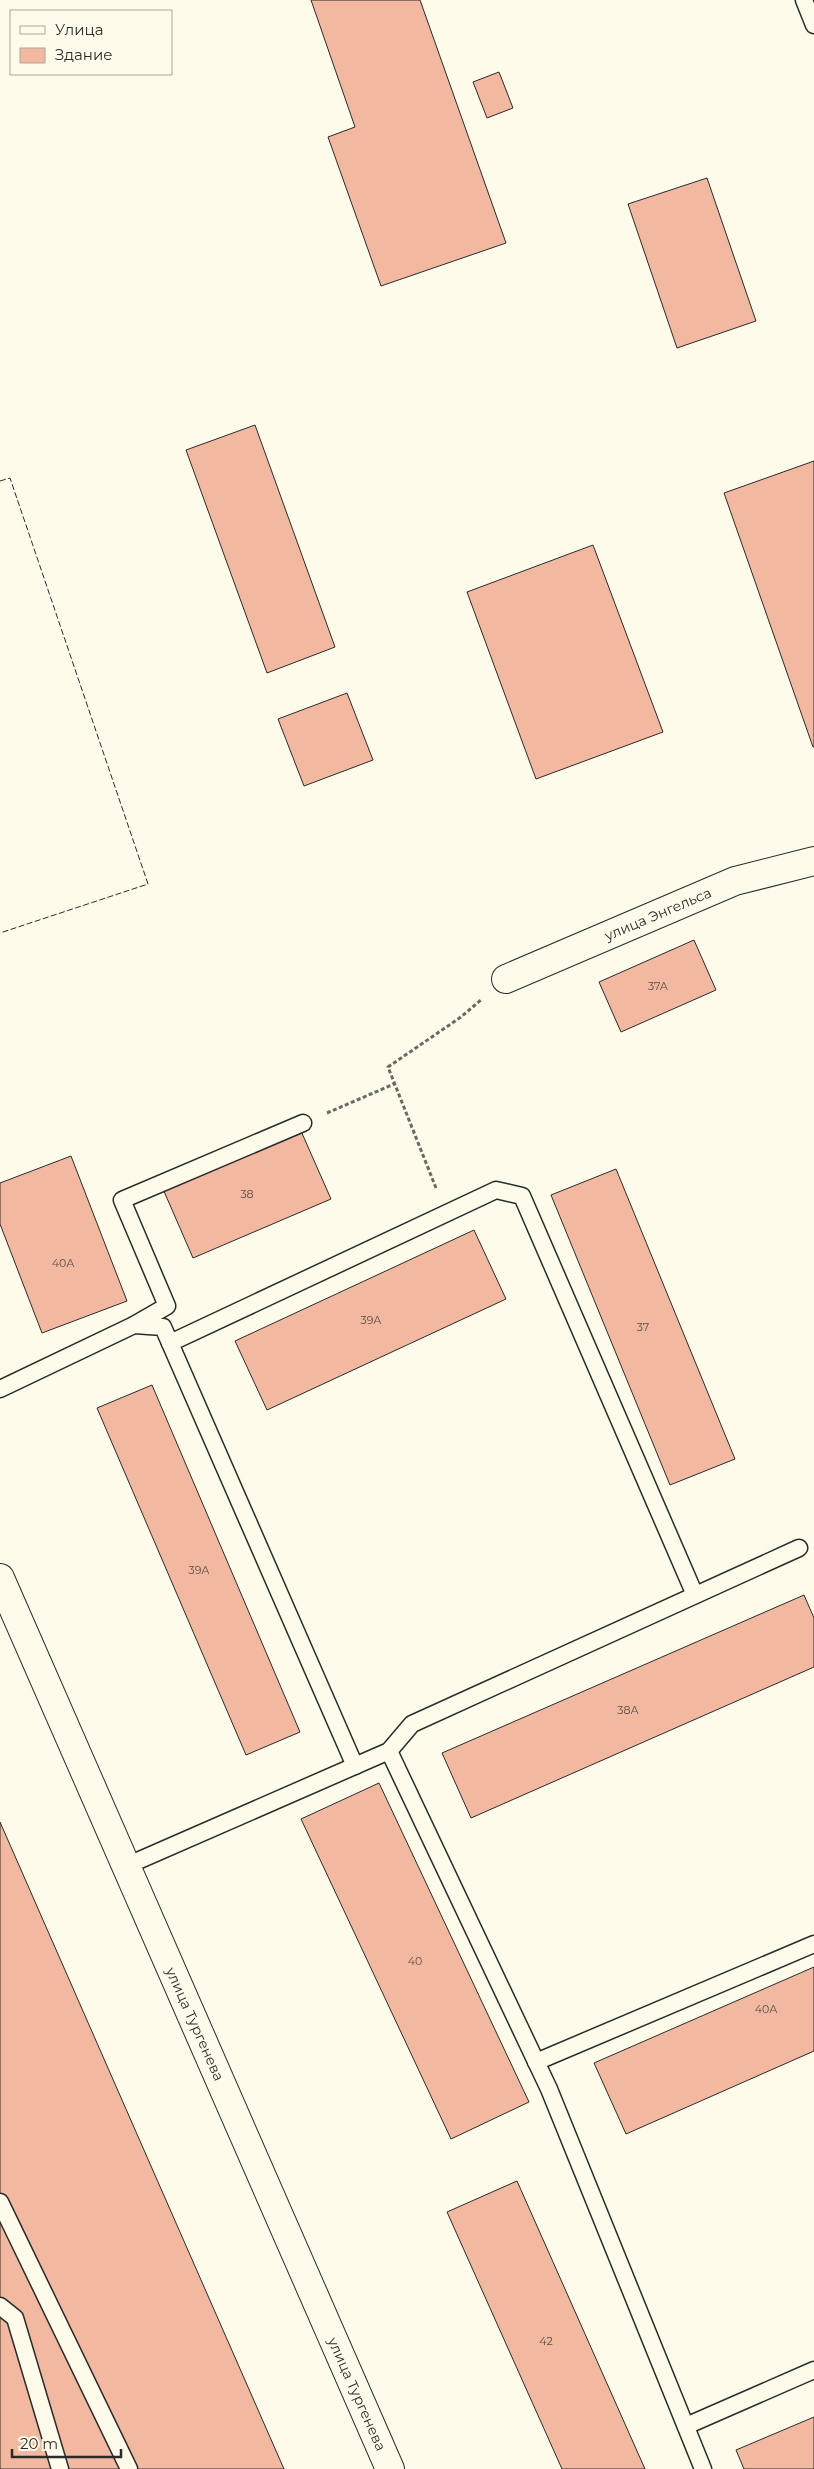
<svg xmlns="http://www.w3.org/2000/svg" width="814" height="2469" viewBox="0 0 814 2469" font-family="Montserrat,sans-serif">
  <style>
    .building { fill: #f2b8a0; stroke: #2b2b2b }
    .lines { fill: none; stroke-linecap: round; stroke-linejoin: round }
    .service-casing { stroke: #2b2b2b; stroke-width: 19 }
    .minor-casing { stroke: #2b2b2b; stroke-width: 30 }
    .tertiary-casing { stroke: #2b2b2b; stroke-width: 30 }
    .path { stroke: #6a6964; stroke-width: 3; stroke-dasharray: 4 2.5; stroke-linecap: butt }
    .service { stroke: #fdfbea; stroke-width: 16 }
    .minor { stroke: #fdfbea; stroke-width: 28 }
    .tertiary { stroke: #fdfbea; stroke-width: 28 }
    .fence { stroke: #2b2b2b; stroke-width: 1; stroke-dasharray: 6 2.5; stroke-linecap: butt }
    .labels { text-anchor: middle; stroke-width: 4; stroke-linejoin: round; paint-order: stroke }
    .number-label { font-size: 11px; fill: #5d4e48 }
    .street-label { font-size: 14px; fill: #2b2b2b; stroke: #fdfbea }
  </style>
  <rect width="100%" height="100%" fill="#fdfbea"/>
  <g class="building">
    <path d="M311,0H420L506,243L381,286L328,137L355,127Z"/>
    <path d="M499,72L513,108L487,118L473,82Z"/>
    <path d="M707,178L756,321L677,348L628,204Z"/>
    <path d="M255,425L335,647L267,673L186,450Z"/>
    <path d="M814,461V747H813L724,493Z"/>
    <path d="M593,545L663,732L536,779L467,592Z"/>
    <path d="M347,693L373,760L304,786L278,719Z"/>
    <path d="M694,940L716,990L621,1032L599,982Z"/>
    <path d="M301,1131L331,1199L193,1258L163,1189Z"/>
    <path d="M71,1156L127,1301L42,1333L0,1224V1183Z"/>
    <path d="M616,1169L735,1459L670,1485L551,1195Z"/>
    <path d="M474,1230L506,1299L267,1410L235,1341Z"/>
    <path d="M152,1385L300,1732L246,1755L97,1408Z"/>
    <path d="M804,1595L814,1618V1667L471,1818L442,1753Z"/>
    <path d="M379,1783L529,2102L451,2139L301,1819Z"/>
    <path d="M0,1822L284,2469H0Z"/>
    <path d="M814,1967V2051L626,2134L594,2063Z"/>
    <path d="M517,2181L645,2469H562L447,2212Z"/>
    <path d="M814,2417V2469H744L736,2450Z"/>
  </g>
  <g class="lines">
    <g class="service-casing">
      <g id="service">
        <path d="M804,0L814,25"/>
        <path d="M134,1325L167,1306L122,1200L303,1123"/>
        <path d="M170,1343L496,1190L522,1196L695,1595"/>
        <path d="M0,1389L134,1325L163,1327L355,1766"/>
        <path d="M389,1751L549,2089L703,2469"/>
        <path d="M126,1866L389,1751L412,1724L799,1548"/>
        <path d="M536,2062L814,1944"/>
        <path d="M0,2202L129,2469"/>
        <path d="M0,2306L15,2318L60,2469"/>
        <path d="M686,2426L814,2370"/>
      </g>
    </g>
    <g class="minor-casing">
      <path id="minor" d="M506,979L735,881L814,861"/>
    </g>
    <g class="tertiary-casing">
      <path id="tertiary" d="M0,1578L390,2469"/>
    </g>
    <g class="path">
      <path d="M327,1113L394,1084"/>
      <path d="M436,1188L388,1067L461,1017L482,999"/>
    </g>
    <use href="#service" class="service"/>
    <use href="#minor" class="minor"/>
    <use href="#tertiary" class="tertiary"/>
    <path class="fence" d="M0,481L10,478L148,884L0,933"/>
  </g>
  <g class="labels">
    <g class="number-label">
      <text x="658" y="990">37А</text>
      <text x="247" y="1198">38</text>
      <text x="63" y="1267">40А</text>
      <text x="371" y="1324">39А</text>
      <text x="643" y="1331">37</text>
      <text x="199" y="1574">39А</text>
      <text x="628" y="1714">38А</text>
      <text x="415" y="1965">40</text>
      <text x="766" y="2013">40А</text>
      <text x="546" y="2345">42</text>
    </g>
    <g class="street-label">
      <text transform="translate(658 914) rotate(-23)" y="5">улица Энгельса</text>
      <text transform="translate(195 2024) rotate(66)" y="5">улица Тургенева</text>
      <text transform="translate(357 2394) rotate(66)" y="5">улица Тургенева</text>
    </g>
  </g>
  <rect x="10" y="10" width="162" height="65" fill="#fdfbea" stroke="#a9a89e"/>
  <rect x="20" y="26" width="25" height="8" fill="#fdfbea" stroke="#a9a89e"/>
  <text x="55" y="35" font-size="15" fill="#2b2b2b">Улица</text>
  <rect x="20" y="48" width="25" height="15" fill="#f2b8a0" stroke="#a9a89e"/>
  <text x="55" y="60" font-size="15" fill="#2b2b2b">Здание</text>
  <path d="M12 2449v8h109v-8" fill="none" stroke="#2b2b2b" stroke-width="2.5"/>
  <text x="20" y="2449" font-size="15" fill="#2b2b2b" stroke="#fdfbea" stroke-width="4" paint-order="stroke">20 m</text>
</svg>
